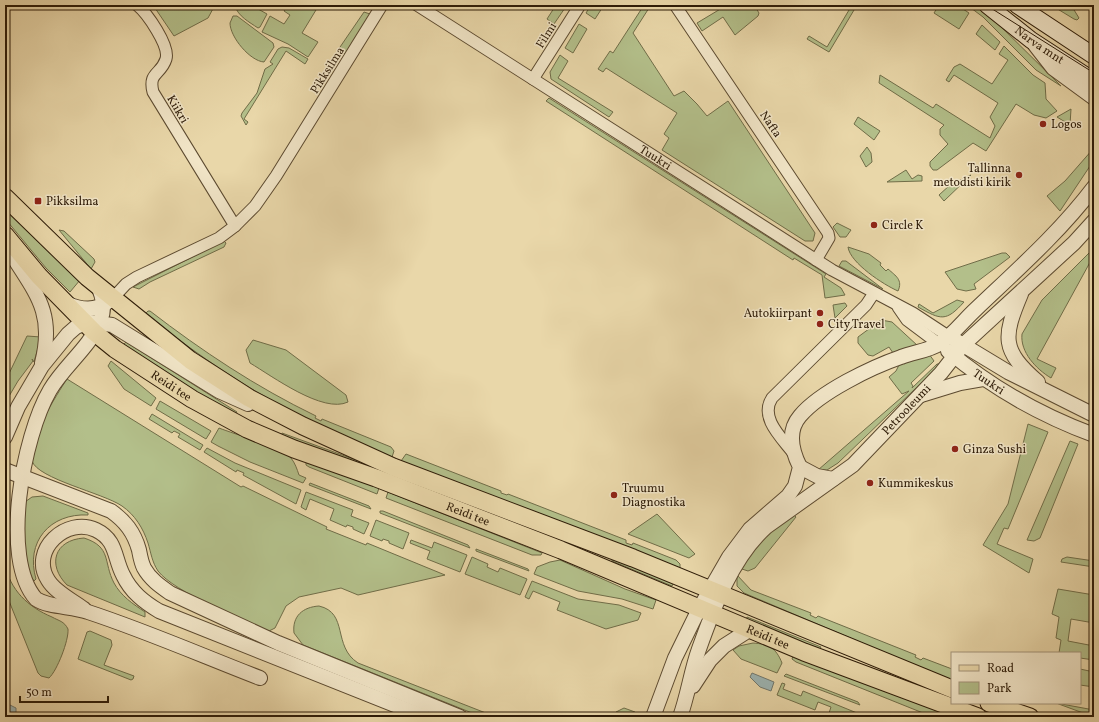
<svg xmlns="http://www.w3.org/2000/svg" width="1099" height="722" viewBox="0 0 1099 722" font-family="Vollkorn,serif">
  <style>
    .green { fill: #b3bf8a; stroke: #706d48 }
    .water { fill: #9db6b5; stroke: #70786f }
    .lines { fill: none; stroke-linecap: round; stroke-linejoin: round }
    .minor-casing { stroke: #5c4a30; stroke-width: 13 }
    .tertiary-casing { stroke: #5c4a30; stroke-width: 16 }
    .secondary-casing { stroke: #2d1b07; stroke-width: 18 }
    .primary-casing { stroke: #2d1b07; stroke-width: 19 }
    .minor { stroke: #f1e5c7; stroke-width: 11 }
    .tertiary { stroke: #f1e5c7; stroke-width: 14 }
    .secondary { stroke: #f1e5c7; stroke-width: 16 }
    .primary { stroke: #e9d7a9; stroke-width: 17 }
    .tram { stroke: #2d1b07; stroke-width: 1 }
    .poi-dot { fill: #8f2418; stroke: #f1e5c7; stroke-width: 1.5 }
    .labels { text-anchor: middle; stroke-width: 3; stroke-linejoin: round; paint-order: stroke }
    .street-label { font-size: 12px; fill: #2d1b07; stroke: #f1e5c7 }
    .poi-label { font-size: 12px; fill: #2d1b07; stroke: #f1e5c7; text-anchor: start }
  </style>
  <rect width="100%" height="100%" fill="#e9d7a9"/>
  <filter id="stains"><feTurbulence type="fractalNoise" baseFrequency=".005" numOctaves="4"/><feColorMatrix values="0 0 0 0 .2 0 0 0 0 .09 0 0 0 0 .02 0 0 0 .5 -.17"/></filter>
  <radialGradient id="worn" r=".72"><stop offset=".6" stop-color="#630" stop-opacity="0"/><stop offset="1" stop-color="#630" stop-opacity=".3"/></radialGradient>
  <g class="green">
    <path d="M149,5H215L208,18L174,36L155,8Z"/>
    <path d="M251,5L267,14L260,27L258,28C249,22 238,16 235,6Z"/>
    <path d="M288,5H319L302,33L318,42L308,57L288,44L262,32L270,16L284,24L290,15L284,11Z"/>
    <path d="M556,5H567L554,24L547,19Z"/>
    <path d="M591,5H604L595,19L586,13Z"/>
    <path d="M644,5L649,8L633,33L674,96L684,91L697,104L707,116L728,101L815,233L813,241H805L662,150L669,138L664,134L677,113L606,68L603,72L598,69L610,51L613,53Z"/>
    <path d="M727,5H754L759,13L758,16L735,35L723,17L702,31L697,23Z"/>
    <path d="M852,5H857L829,52L807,39L809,36L827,47Z"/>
    <path d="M939,5H957L969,13L959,29L934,13Z"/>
    <path d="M967,5H979L1061,86L1036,70L983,17Z"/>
    <path d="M1051,5H1071L1079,18L1077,20L1074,19Z"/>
    <path d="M364,12L370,14L345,54L338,50Z"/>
    <path d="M233,16H237L273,43L274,47L264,62C250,61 230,37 230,23Z"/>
    <path d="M579,24L587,29L573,53L565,48Z"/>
    <path d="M982,25L1000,42L995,50L976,34Z"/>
    <path d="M1004,46L1033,75L1045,83L1046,99L1057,111L1046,118L1034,115L1016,104L986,151L973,143L937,170H933L930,166V162L948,144L940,135V129L944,125L879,83L880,75L933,108L936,104L990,138L995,126L990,117L998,103L954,75L949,82L946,80L954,67L960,64L992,84L1008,60L999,54Z"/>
    <path d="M282,47L289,48L308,59L305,64L286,51L244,119L248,122L246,125L241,116L242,113L257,93L265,69L273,64L270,62L278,49Z"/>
    <path d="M560,55L568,61L558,78L613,112L609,117L551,79L550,72Z"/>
    <path d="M549,98L826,274L824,277L841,288L845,295L825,298L822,275L794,258L793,260L546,101Z"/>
    <path d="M1071,109L1070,125L1057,117Z"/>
    <path d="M858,117L880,131L874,140L854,124Z"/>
    <path d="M867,147L871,153L872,162L866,167L860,156Z"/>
    <path d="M1093,149L1094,160L1060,211L1047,196L1065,181Z"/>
    <path d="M906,170L912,179L918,175L922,176V181L887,182Z"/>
    <path d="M971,175L944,201L939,195L950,185Z"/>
    <path d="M5,208L80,280L70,292L46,268L7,221L5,217Z"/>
    <path d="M837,223L851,230L846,237H840L833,227Z"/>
    <path d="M59,230L64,231L94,259L95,262L91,269Z"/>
    <path d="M224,241L226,243L224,247L150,282L139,289L133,287Z"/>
    <path d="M848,247L869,254L881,263L880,265L886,271L888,269C896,276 903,280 898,291C884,285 850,263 848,247Z"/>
    <path d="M1094,248V255L1037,359L1056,368L1051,378C1036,369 1020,352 1022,334L1042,300Z"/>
    <path d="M1002,253H1006L1010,257L974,284L976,289L966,291L957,289L945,272Z"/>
    <path d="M842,261H846L883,289L839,266Z"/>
    <path d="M957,300L964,302C946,322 941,320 918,307L919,304L933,313Z"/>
    <path d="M845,303L847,306L835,318L833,305Z"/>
    <path d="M148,311H150C202,351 256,387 316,416L315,418L321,421L322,419L391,447L394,451L392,457C351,439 310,422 271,400C226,375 185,345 145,314Z"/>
    <path d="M881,320L892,322L918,346L893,353L889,347L873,356L868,355L858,343V337Z"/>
    <path d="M27,336L41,337L34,362L32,359L33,361L18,381L5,403V382Z"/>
    <path d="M253,340L286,350L346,395L348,402C323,414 272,376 250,363L246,350Z"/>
    <path d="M126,342L237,412L235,415L195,392L123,345Z"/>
    <path d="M929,354L934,361L911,383L913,386L912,388L937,364H941L838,463L827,470H818L909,391L902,394L889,377L896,371L900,363Z"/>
    <path d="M111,361L156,398L151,406L124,389L108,366Z"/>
    <path d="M67,379L241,487L243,486L327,527L326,529L366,545L367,543L445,575L358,595L341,588L299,597L286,606L275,628L269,631C243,620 174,592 158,571C152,562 151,553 148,543C143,528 135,515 122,506C103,493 38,479 32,461C26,443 57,394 67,379Z"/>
    <path d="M160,401L211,431L206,439L156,409Z"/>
    <path d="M152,414L203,445L200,450L178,437L180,434L174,431L172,433L149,419Z"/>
    <path d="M1028,424L1048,432L1008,529L1004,528L997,544L1033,559L1029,573L983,545L1008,504Z"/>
    <path d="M219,428C234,434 280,447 291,458C295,463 297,469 299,475L306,478L303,483L250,462L218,446L211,442Z"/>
    <path d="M282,433L386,471L385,474L281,436Z"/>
    <path d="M1070,441L1078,444L1040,538L1034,541L1027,540Z"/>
    <path d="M207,448L235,463L301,490L296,504L243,475L244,473L237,470L236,472L204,452Z"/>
    <path d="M406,454L501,491V493L507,495L508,494L626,540V543L632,545L633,543L676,560L680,564V568L401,461Z"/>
    <path d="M306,462L379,488L377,494L309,467L306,465Z"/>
    <path d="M310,483L369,506L371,509L309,485Z"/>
    <path d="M306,492L353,510L351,516L369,523L364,534L353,529V527L347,525L346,527L330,520L334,509L310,499L306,510L301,507Z"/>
    <path d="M388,492L542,553L541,555H532L386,498Z"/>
    <path d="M43,496L88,513V515C50,513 25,542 36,579L34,581L25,567L22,504L32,497Z"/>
    <path d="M380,511H383L468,545L470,548L380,513Z"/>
    <path d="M657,514L695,554L689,558L628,534Z"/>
    <path d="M794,515L796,517L755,568L748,571L739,568L753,545Z"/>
    <path d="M376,520L409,533L403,549L389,543V541L383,539L382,541L370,536Z"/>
    <path d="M84,538C112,547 103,562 114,583C121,596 133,604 145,612V617L67,585C47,565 54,540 84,538Z"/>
    <path d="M411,540L432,548L434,542L467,555L460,572L427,559L430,551L410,543Z"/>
    <path d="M476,549L528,569L529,571L476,551Z"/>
    <path d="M472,557L488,564L487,567L498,572L500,568L527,579L520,595L465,574Z"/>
    <path d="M1067,557L1094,561V567L1061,562L1062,559Z"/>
    <path d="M612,558L674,582L672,586L612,561Z"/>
    <path d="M560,560L625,589L656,600L653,609L622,599L578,591L534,574L537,567L550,562Z"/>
    <path d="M5,564C10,590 28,607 52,617C59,621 64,621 68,629C69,640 57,671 49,678L41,676L38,673L5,591Z"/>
    <path d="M737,575L751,590L811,613L810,615L816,618L818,616L916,655L915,657L921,660L923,658L952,669V681L744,593L737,586Z"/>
    <path d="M532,581L578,599L619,605L641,613L638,620L606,629L557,610L560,602L533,591L529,599L525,597Z"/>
    <path d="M1058,589L1094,595V623L1071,619L1068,641L1094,646V660L1080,658V653H1059L1061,640L1056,638L1059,617L1052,614Z"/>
    <path d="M319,606C349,613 332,646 358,663L496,717H482L303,645L294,633C292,616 303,607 319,606Z"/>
    <path d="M747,617L821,647L819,650L745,621Z"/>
    <path d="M90,631L111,640L112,645L104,665L134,676L133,679L131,680L78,659L87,632Z"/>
    <path d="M753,643C769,644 776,648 782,663L777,673L741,659L733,650L739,646Z"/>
    <path d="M793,656L956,717H933L796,662L792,659Z"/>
    <path d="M1080,669L1094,672V687L1080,685Z"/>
    <path d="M786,674L858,702L860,705L784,676Z"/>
    <path d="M782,683L785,684L783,689L801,696L803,691L857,713L856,717H831L828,716L831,707L818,702L815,710L777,695Z"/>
    <path d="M1056,703L1094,710V717Z"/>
    <path d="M624,708L635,712L640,717H615L616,712Z"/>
  </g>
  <g class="water">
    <path d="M752,673L774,682L771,691L760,687L750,677Z"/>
    <path d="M5,699L8,704L16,708V717H5Z"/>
  </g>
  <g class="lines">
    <g class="minor-casing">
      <g id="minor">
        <path d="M137,5C147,13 170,46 166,59C161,75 148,72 153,92L235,226"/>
        <path id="s1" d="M417,5L832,270L913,313L948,336"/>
        <path d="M675,5L828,233L829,238L816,260"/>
        <path d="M533,79L580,5"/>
        <path d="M113,298L126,284L137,277L219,238L235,226L255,206L276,176L382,5"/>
        <path d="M898,307L907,320L939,344"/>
        <path d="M794,454C782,438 759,418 772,398L866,305L874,293"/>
      </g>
    </g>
    <g class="tertiary-casing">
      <g id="tertiary">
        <path d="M1035,45L1053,68L1094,98"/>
        <path d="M6,245C32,290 56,308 42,363"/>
        <path d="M97,285C104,297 105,309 100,322C89,348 64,366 50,390C23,436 0,559 36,599C50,608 72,606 88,612C146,631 203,656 260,678"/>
        <path d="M1021,294C1003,337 1001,350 1038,382"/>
        <path d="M68,304C82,310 97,311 109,301"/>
        <path d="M955,340L1008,372L1094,415"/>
        <path id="s2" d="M948,351C992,388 1040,415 1094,435"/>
        <path d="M921,395L960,383L983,379"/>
        <path d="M5,437L18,407L42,366L68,334L76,327L90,322L112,325L219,391L248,404"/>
        <path d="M800,467L817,476L833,479"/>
        <path d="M5,470L111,511C125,521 134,532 139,550C140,555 141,562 144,568C150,579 160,586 170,593L278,643L460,717"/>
        <path d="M84,609C72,600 55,592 48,580C29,550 67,516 96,530C117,540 114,558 123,575C131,592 144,602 159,611L425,717"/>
        <path d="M693,686L710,660L724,646L749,630"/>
        <path d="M653,717L675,658L699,609L729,557L750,529L788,496L795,486L800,467C792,451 787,431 800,416C820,392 872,367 901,357C913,352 928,351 939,344C952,336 964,320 976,309C1017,270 1060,232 1094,187"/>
        <path id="s3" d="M680,717C688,695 691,671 699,649C714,607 732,558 766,527L853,465L941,373L963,345L1074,243L1094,221"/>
      </g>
    </g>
    <g class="secondary-casing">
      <g id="secondary">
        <path id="s4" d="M987,5L1031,40L1094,81"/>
        <path d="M1017,5L1094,56"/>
      </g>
    </g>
    <g class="primary-casing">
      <g id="primary">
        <path d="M5,197L87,277L190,360L249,398L303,426L393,467L633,558L952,689"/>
        <path id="s5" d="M5,235L39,276L94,332L115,349L192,399L247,429L294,449L376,478L561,550L804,652L978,717"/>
        <path d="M989,703L1030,717"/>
      </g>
    </g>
    <use href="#minor" class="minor"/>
    <use href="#tertiary" class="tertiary"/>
    <use href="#secondary" class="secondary"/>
    <use href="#primary" class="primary"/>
    <path class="tram" d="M986,5L1094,73"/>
  </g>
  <g class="poi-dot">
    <circle cx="1043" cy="124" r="4"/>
    <circle cx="1019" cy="175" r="4"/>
    <rect x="34" y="197" width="8" height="8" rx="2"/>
    <circle cx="874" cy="225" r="4"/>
    <circle cx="820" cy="313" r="4"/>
    <circle cx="820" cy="324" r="4"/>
    <circle cx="955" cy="449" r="4"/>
    <circle cx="870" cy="483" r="4"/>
    <circle cx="614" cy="495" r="4"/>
  </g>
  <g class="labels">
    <g class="street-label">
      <text transform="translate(546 35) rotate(-58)" y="4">Filmi</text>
      <text dy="4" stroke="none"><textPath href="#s4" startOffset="66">Narva mnt</textPath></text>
      <text transform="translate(327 70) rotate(-58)" y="4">Pikksilma</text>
      <text transform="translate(178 109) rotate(59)" y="4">Kiikri</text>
      <text transform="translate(771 124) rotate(56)" y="4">Nafta</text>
      <text dy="4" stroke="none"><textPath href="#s1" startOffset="283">Tuukri</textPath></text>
      <text dy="4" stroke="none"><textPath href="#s2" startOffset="51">Tuukri</textPath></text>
      <text dy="4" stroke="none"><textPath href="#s5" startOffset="226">Reidi tee</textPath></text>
      <text dy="4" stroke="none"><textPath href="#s3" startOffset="395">Petrooleumi</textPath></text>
      <text dy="4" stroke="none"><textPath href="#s5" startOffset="550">Reidi tee</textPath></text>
      <text dy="4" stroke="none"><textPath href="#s5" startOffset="874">Reidi tee</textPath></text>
    </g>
    <g class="poi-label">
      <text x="1051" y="128">Logos</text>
      <text x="1011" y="172" text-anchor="end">Tallinna<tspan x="1011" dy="14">metodisti kirik</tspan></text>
      <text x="46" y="205">Pikksilma</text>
      <text x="882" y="229">Circle K</text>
      <text x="812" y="317" text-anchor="end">Autokiirpant</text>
      <text x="828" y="328">City Travel</text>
      <text x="963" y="453">Ginza Sushi</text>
      <text x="878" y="487">Kummikeskus</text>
      <text x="622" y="492">Truumu<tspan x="622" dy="14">Diagnostika</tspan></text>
    </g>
  </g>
  <rect width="1099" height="722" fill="none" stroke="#e9d7a9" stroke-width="20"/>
  <rect x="6" y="6" width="1087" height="710" fill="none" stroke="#2d1b07" stroke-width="2"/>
  <rect x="10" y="10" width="1079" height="702" fill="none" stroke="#2d1b07"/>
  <rect x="951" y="652" width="130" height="52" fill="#f1e5c7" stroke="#a3947a"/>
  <rect x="959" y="665" width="20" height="6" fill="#e9d7a9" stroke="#a3947a"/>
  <text x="987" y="672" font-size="12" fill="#2d1b07">Road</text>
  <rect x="959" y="682" width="20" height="12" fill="#b3bf8a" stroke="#a3947a"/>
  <text x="987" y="692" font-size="12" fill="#2d1b07">Park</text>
  <path d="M20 696v6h88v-6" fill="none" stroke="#2d1b07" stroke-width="2"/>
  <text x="26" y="696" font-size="12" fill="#2d1b07" stroke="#f1e5c7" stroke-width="3" paint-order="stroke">50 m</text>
  <rect width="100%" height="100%" filter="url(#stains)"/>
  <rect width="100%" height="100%" fill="url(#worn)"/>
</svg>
